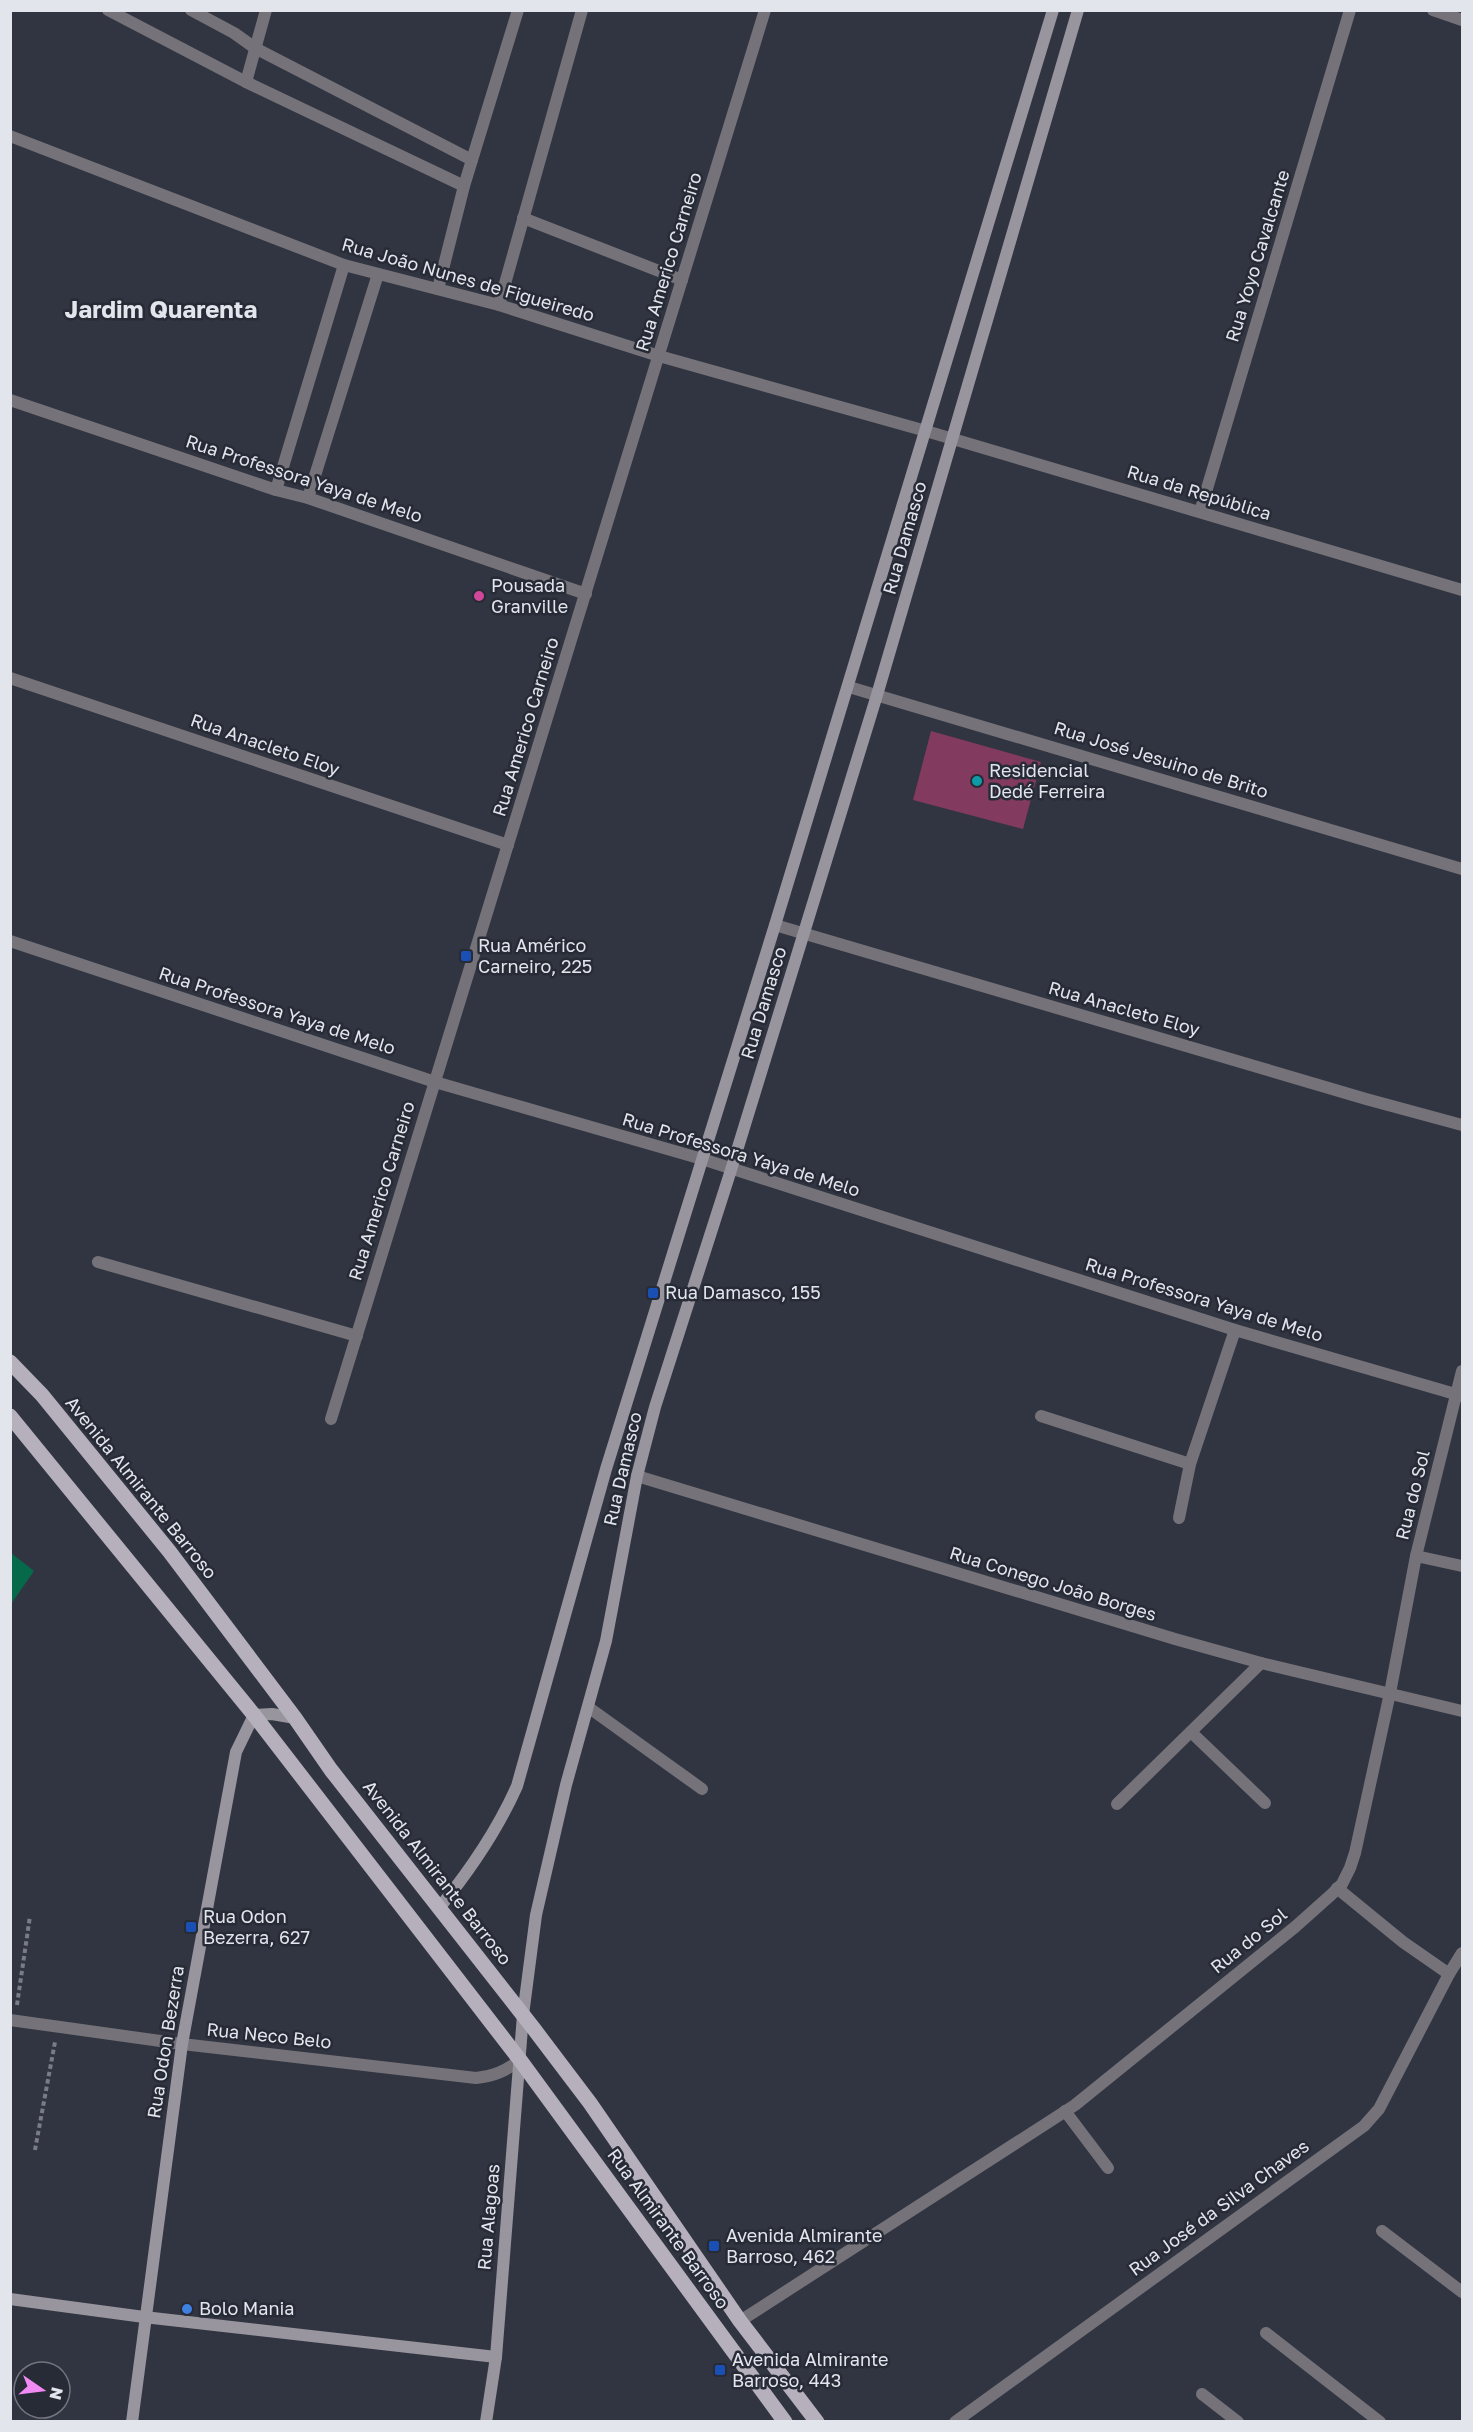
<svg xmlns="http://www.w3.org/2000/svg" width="1473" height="2432" viewBox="0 0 1473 2432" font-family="'Golos Text',sans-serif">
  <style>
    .green { fill: #066a4a }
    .building { fill: #823a5e }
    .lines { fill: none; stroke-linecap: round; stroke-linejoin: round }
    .path { stroke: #797c86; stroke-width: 4; stroke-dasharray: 4.5 3; stroke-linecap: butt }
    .street { stroke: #757379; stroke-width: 12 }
    .secondary { stroke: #99959f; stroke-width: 12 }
    .primary { stroke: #b5b0bc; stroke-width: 15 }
    .hotel-dot { fill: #d1479c; stroke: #272b36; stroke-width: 2 }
    .culture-dot { fill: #0f9aa8; stroke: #272b36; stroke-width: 2 }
    .transit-dot { fill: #1a4fb4; stroke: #272b36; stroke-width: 2 }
    .shop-dot { fill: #3f7fe0; stroke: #272b36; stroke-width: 2 }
    .labels { text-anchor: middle; stroke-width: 5; stroke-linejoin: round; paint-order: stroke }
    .street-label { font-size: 18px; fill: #e3e5ed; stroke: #272b36 }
    .poi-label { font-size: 18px; fill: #e3e5ed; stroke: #272b36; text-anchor: start }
    .district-label { font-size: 24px; font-weight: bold; fill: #e3e5ed; stroke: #272b36 }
  </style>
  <rect width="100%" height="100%" fill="#313541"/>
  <path class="green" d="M11,1553L34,1571L11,1604Z"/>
  <path class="building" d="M931,731L1041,762L1023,829L913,800Z"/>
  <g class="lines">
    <g class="path">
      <path d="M17,2005L30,1916"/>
      <path d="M35,2150L55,2042"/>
    </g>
    <g class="street">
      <path d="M108,10L246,82L464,186"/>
      <path d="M191,10L234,33L255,48L472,160"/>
      <path d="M1433,10L1462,20"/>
      <path d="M246,82L266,10"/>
      <path d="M10,136L344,265L499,305L659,356L926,431L1462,590"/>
      <path d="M523,218L682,280"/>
      <path d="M438,289L464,186L518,10"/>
      <path d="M499,305L582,10"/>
      <path d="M10,400L276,490L308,498L586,594"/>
      <path d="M276,490L344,265"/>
      <path d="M308,498L378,274"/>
      <path d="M1200,512L1350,10"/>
      <path d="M10,678L508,845"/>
      <path d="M849,687L1462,869"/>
      <path d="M775,925L1366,1099L1462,1125"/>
      <path d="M10,941L435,1082L702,1159L1235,1330L1462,1396"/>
      <path d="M98,1262L357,1336"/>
      <path d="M1041,1416L1190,1464"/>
      <path d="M331,1419L765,10"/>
      <path d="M637,1476L1175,1639L1261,1663L1462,1711"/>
      <path d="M1179,1518L1190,1464L1235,1330"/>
      <path d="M1416,1556L1462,1566"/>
      <path d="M588,1707L702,1789"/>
      <path d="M1191,1732L1265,1803"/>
      <path d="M1117,1804L1261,1663"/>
      <path d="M1337,1888L1403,1942L1449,1974"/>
      <path d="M10,2020L182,2044L476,2078C494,2076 506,2071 520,2060"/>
      <path d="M1065,2111L1108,2168"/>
      <path d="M1382,2231L1462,2292"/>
      <path d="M740,2321L1075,2105L1295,1927L1332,1894L1342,1884L1350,1868L1355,1853L1390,1693L1416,1556L1462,1371"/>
      <path d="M1266,2333L1380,2422"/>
      <path d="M1202,2394L1238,2422"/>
      <path d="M955,2422L1364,2126L1379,2109L1449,1974L1462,1953"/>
    </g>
    <g class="secondary">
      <path d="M440,1907C471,1869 497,1831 517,1786L606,1469L775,925L1053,10"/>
      <path d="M10,2299L144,2317L496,2357"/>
      <path d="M132,2422L182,2044L236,1752L254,1715L272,1714L295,1718"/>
      <path d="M486,2422L496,2357L523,2015L536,1915L566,1785L606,1641L637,1476L655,1407L731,1170L877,695L1078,10"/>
    </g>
    <g class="primary">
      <path d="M10,1362L42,1395L169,1551L295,1718L331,1770L534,2029L590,2103L740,2321L817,2422"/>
      <path d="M10,1416L254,1715L520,2060L785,2422"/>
    </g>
  </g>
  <circle class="hotel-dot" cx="479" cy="596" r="6"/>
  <circle class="culture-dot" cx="977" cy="781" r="6"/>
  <g class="transit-dot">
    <rect x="460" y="950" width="12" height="12" rx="3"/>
    <rect x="647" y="1287" width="12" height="12" rx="3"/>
    <rect x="185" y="1921" width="12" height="12" rx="3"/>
    <rect x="708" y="2240" width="12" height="12" rx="3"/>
    <rect x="714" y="2364" width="12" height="12" rx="3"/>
  </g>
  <circle class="shop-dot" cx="187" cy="2309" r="6"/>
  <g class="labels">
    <g class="street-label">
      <text transform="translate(1258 256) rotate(-73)" y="6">Rua Yoyo Cavalcante</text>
      <text transform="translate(669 262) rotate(-73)" y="6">Rua Americo Carneiro</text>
      <text transform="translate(468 280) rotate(16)" y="6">Rua João Nunes de Figueiredo</text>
      <text transform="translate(304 479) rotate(18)" y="6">Rua Professora Yaya de Melo</text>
      <text transform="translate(1199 493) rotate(17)" y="6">Rua da República</text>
      <text transform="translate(905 538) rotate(-74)" y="6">Rua Damasco</text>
      <text transform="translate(526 727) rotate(-73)" y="6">Rua Americo Carneiro</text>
      <text transform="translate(265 745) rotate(19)" y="6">Rua Anacleto Eloy</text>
      <text transform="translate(1161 760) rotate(17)" y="6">Rua José Jesuino de Brito</text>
      <text transform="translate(764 1003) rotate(-73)" y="6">Rua Damasco</text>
      <text transform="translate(1124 1009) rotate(16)" y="6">Rua Anacleto Eloy</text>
      <text transform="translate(277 1011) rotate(18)" y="6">Rua Professora Yaya de Melo</text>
      <text transform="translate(741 1155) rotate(17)" y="6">Rua Professora Yaya de Melo</text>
      <text transform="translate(382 1191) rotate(-73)" y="6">Rua Americo Carneiro</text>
      <text transform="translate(1204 1300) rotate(17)" y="6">Rua Professora Yaya de Melo</text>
      <text transform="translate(623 1469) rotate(-77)" y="6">Rua Damasco</text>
      <text transform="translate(141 1488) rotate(51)" y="6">Avenida Almirante Barroso</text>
      <text transform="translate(1413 1495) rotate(-76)" y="6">Rua do Sol</text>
      <text transform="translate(1053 1584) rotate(17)" y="6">Rua Conego João Borges</text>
      <text transform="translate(437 1873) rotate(52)" y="6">Avenida Almirante Barroso</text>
      <text transform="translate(1249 1941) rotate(-39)" y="6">Rua do Sol</text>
      <text transform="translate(269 2036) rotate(6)" y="6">Rua Neco Belo</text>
      <text transform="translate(166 2042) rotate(-81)" y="6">Rua Odon Bezerra</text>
      <text transform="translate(1219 2208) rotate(-36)" y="6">Rua José da Silva Chaves</text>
      <text transform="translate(489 2217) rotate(-85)" y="6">Rua Alagoas</text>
      <text transform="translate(668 2229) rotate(54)" y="6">Rua Almirante Barroso</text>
    </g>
    <g class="poi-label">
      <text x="491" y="592">Pousada<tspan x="491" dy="21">Granville</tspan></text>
      <text x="989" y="777">Residencial<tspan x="989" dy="21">Dedé Ferreira</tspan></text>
      <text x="478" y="952">Rua Américo<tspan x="478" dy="21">Carneiro, 225</tspan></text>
      <text x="665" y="1299">Rua Damasco, 155</text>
      <text x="203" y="1923">Rua Odon<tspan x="203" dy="21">Bezerra, 627</tspan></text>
      <text x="726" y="2242">Avenida Almirante<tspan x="726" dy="21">Barroso, 462</tspan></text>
      <text x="199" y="2315">Bolo Mania</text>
      <text x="732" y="2366">Avenida Almirante<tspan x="732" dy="21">Barroso, 443</tspan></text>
    </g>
    <g class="district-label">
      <text x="161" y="318">Jardim Quarenta</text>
    </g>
  </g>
  <rect width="1473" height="2432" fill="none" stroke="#e3e5ed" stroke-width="24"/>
  <g transform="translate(42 2390) rotate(104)"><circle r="28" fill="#272b36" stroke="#72757f" stroke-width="1.5"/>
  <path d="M0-4.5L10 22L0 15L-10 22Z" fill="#f28af3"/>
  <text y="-9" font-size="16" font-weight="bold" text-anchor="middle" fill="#e3e5ed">N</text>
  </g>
</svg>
